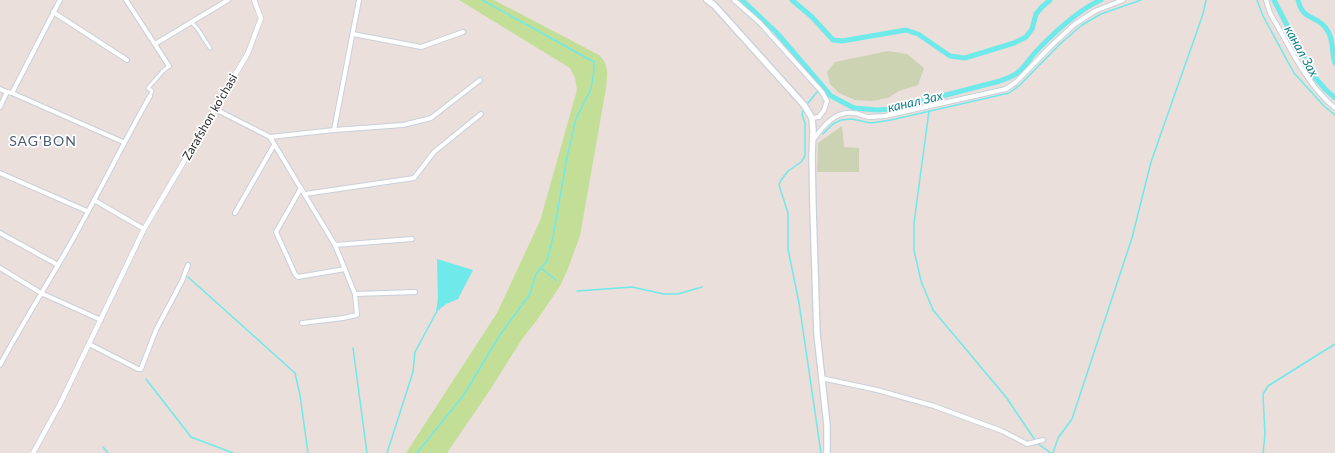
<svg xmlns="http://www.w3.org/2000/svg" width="1335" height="453" viewBox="0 0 1335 453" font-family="Lato,sans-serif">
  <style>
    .green { fill: #c3df97 }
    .cemetery { fill: #cbd3b2 }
    .water { fill: #6fe9ea }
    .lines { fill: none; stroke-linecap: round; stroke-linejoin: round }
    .stream { stroke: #6fe9ea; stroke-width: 1.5 }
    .canal { stroke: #6fe9ea; stroke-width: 5 }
    .pedestrian-casing { stroke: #c8d0da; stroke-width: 5 }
    .minor-casing { stroke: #c8d0da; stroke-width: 6 }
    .tertiary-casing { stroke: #c8d0da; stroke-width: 6 }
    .secondary-casing { stroke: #c8d0da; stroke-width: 8 }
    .pedestrian { stroke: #fff; stroke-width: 3 }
    .minor { stroke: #fff; stroke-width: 4 }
    .tertiary { stroke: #fff; stroke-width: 4.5 }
    .secondary { stroke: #fff; stroke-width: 5.5 }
    .labels { text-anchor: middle; stroke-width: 3.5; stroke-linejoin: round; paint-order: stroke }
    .street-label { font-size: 12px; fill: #282828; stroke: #fff }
    .water-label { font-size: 13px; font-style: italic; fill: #11828c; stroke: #fff }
    .quarter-label { font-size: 14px; letter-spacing: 1px; fill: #4a5e77; stroke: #fff }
  </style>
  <rect width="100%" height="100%" fill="#eadfda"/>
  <path class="green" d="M459,0H494L599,55C610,66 607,74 606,88L580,236L567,271L560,286L537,320L522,339L490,390L447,453H406L497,313L540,221L577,90L575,78L570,68Z"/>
  <g class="cemetery">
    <path d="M888,51L907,54L924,68L918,85L899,91L888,98L872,101L855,100L839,93L830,84L827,72L835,62Z"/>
    <path d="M842,126L844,147L859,148V172H817L818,143Z"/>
  </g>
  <path class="water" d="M437,259L473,270L458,299L446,304L436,312L438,298Z"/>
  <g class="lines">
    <g class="stream">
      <path d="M1257,0L1263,16L1294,73L1324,106L1335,115"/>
      <path d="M808,103L822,86"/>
      <path d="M803,110L802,115L805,123V156L801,162L788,171L781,180L779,185L788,213V249L799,303L821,453"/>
      <path d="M929,111L914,223V250L921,281L933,310L1006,397L1035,440"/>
      <path d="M823,134L833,124L841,120L852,119L871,123L891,120L1009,93L1020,85L1060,44L1082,25L1101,14L1141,0"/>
      <path d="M542,269L556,280"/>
      <path d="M188,277L295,373L300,395L308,453"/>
      <path d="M577,291L632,287L664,294H678L702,287"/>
      <path d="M353,348L367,453"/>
      <path d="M146,379L191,437L233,453"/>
      <path d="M1037,443L1051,453"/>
      <path d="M103,447L108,453"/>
      <path d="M387,453L413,372L415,352L437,311"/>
      <path d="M417,453L463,396L500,335L530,294L536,274L547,261L553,237L567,157L576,119L591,89L594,70V62L482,0"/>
      <path d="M1053,453L1058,438L1072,419L1132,238L1151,162L1203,14L1206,0"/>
      <path d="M1263,453L1265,435L1263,394L1268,386L1335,344"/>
    </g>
    <g class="canal">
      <path d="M742,0L777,33L831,96L854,108L877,110L892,109L1000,81C1005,79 1012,77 1017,73C1024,68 1028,61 1033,55C1049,37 1079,9 1101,0"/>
      <path d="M792,0L812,17L833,40L842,41L906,30L918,34L950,56L965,58L1014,43L1026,37L1032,29L1036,14L1042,7L1050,0"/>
      <path d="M1274,0L1312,74L1326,90L1335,98"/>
      <path d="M1298,0C1303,21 1314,14 1325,27C1334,37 1331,51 1335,63"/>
    </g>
    <g class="pedestrian-casing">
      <g id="pedestrian">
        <path d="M192,23L197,28L210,48"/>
        <path d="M150,96L152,91L148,88L163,71L169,66"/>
      </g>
    </g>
    <g class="minor-casing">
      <g id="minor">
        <path d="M126,0L169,66"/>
        <path d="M734,0L760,23L822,92L827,101L824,110L819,117L812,118"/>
        <path d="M1266,0L1270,13C1288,43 1307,86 1335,108"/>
        <path d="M53,12L127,60"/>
        <path d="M353,34L421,47L463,32"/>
        <path d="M155,44L228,0"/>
        <path d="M0,89L7,92L12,93L123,142"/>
        <path d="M12,93L60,0"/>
        <path d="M0,107L7,92"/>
        <path d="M215,109L270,137L335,245L355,294L357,315L343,318L302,323"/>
        <path d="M334,130L403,125L431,118L480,80"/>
        <path d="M270,137L334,130L359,0"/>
        <path d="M813,140C823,126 835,111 853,113C859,113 863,116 869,117C874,117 880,116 885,116L1006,89L1016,82L1051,46L1075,24L1095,11L1123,0"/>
        <path d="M0,173L87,211"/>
        <path d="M301,188L276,232L295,274L298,277L345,269"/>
        <path d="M305,194L414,178L434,152L481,114"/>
        <path d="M94,200L144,229"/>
        <path d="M235,213L274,145"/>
        <path d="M0,233L58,265"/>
        <path d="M335,245L412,239"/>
        <path d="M0,268L41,293L101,320"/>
        <path d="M355,294L415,292"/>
        <path d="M89,344L138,369H141L156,330L182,281L188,265"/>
        <path d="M0,365C18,331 39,298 58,265C91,210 118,152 150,96"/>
        <path d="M821,378L877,390L934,406L1002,431L1027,444L1043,440"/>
      </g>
    </g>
    <g class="tertiary-casing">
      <path id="tertiary" d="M33,453L61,402L144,229L248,53L261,18L254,0"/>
    </g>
    <g class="secondary-casing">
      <path id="secondary" d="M707,0L714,5L804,105L812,118L813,130L812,157L813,208L817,334L827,425V453"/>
    </g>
    <use href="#pedestrian" class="pedestrian"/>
    <use href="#minor" class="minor"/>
    <use href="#tertiary" class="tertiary"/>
    <use href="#secondary" class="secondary"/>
  </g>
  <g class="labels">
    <g class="street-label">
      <text transform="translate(210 117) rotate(-60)" y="4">Zarafshon ko'chasi</text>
    </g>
    <g class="water-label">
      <text transform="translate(1302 51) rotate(61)" y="5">канал Зах</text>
      <text transform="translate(915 101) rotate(-13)" y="5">канал Зах</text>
    </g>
    <g class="quarter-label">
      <text x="43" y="146">SAG'BON</text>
    </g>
  </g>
</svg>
